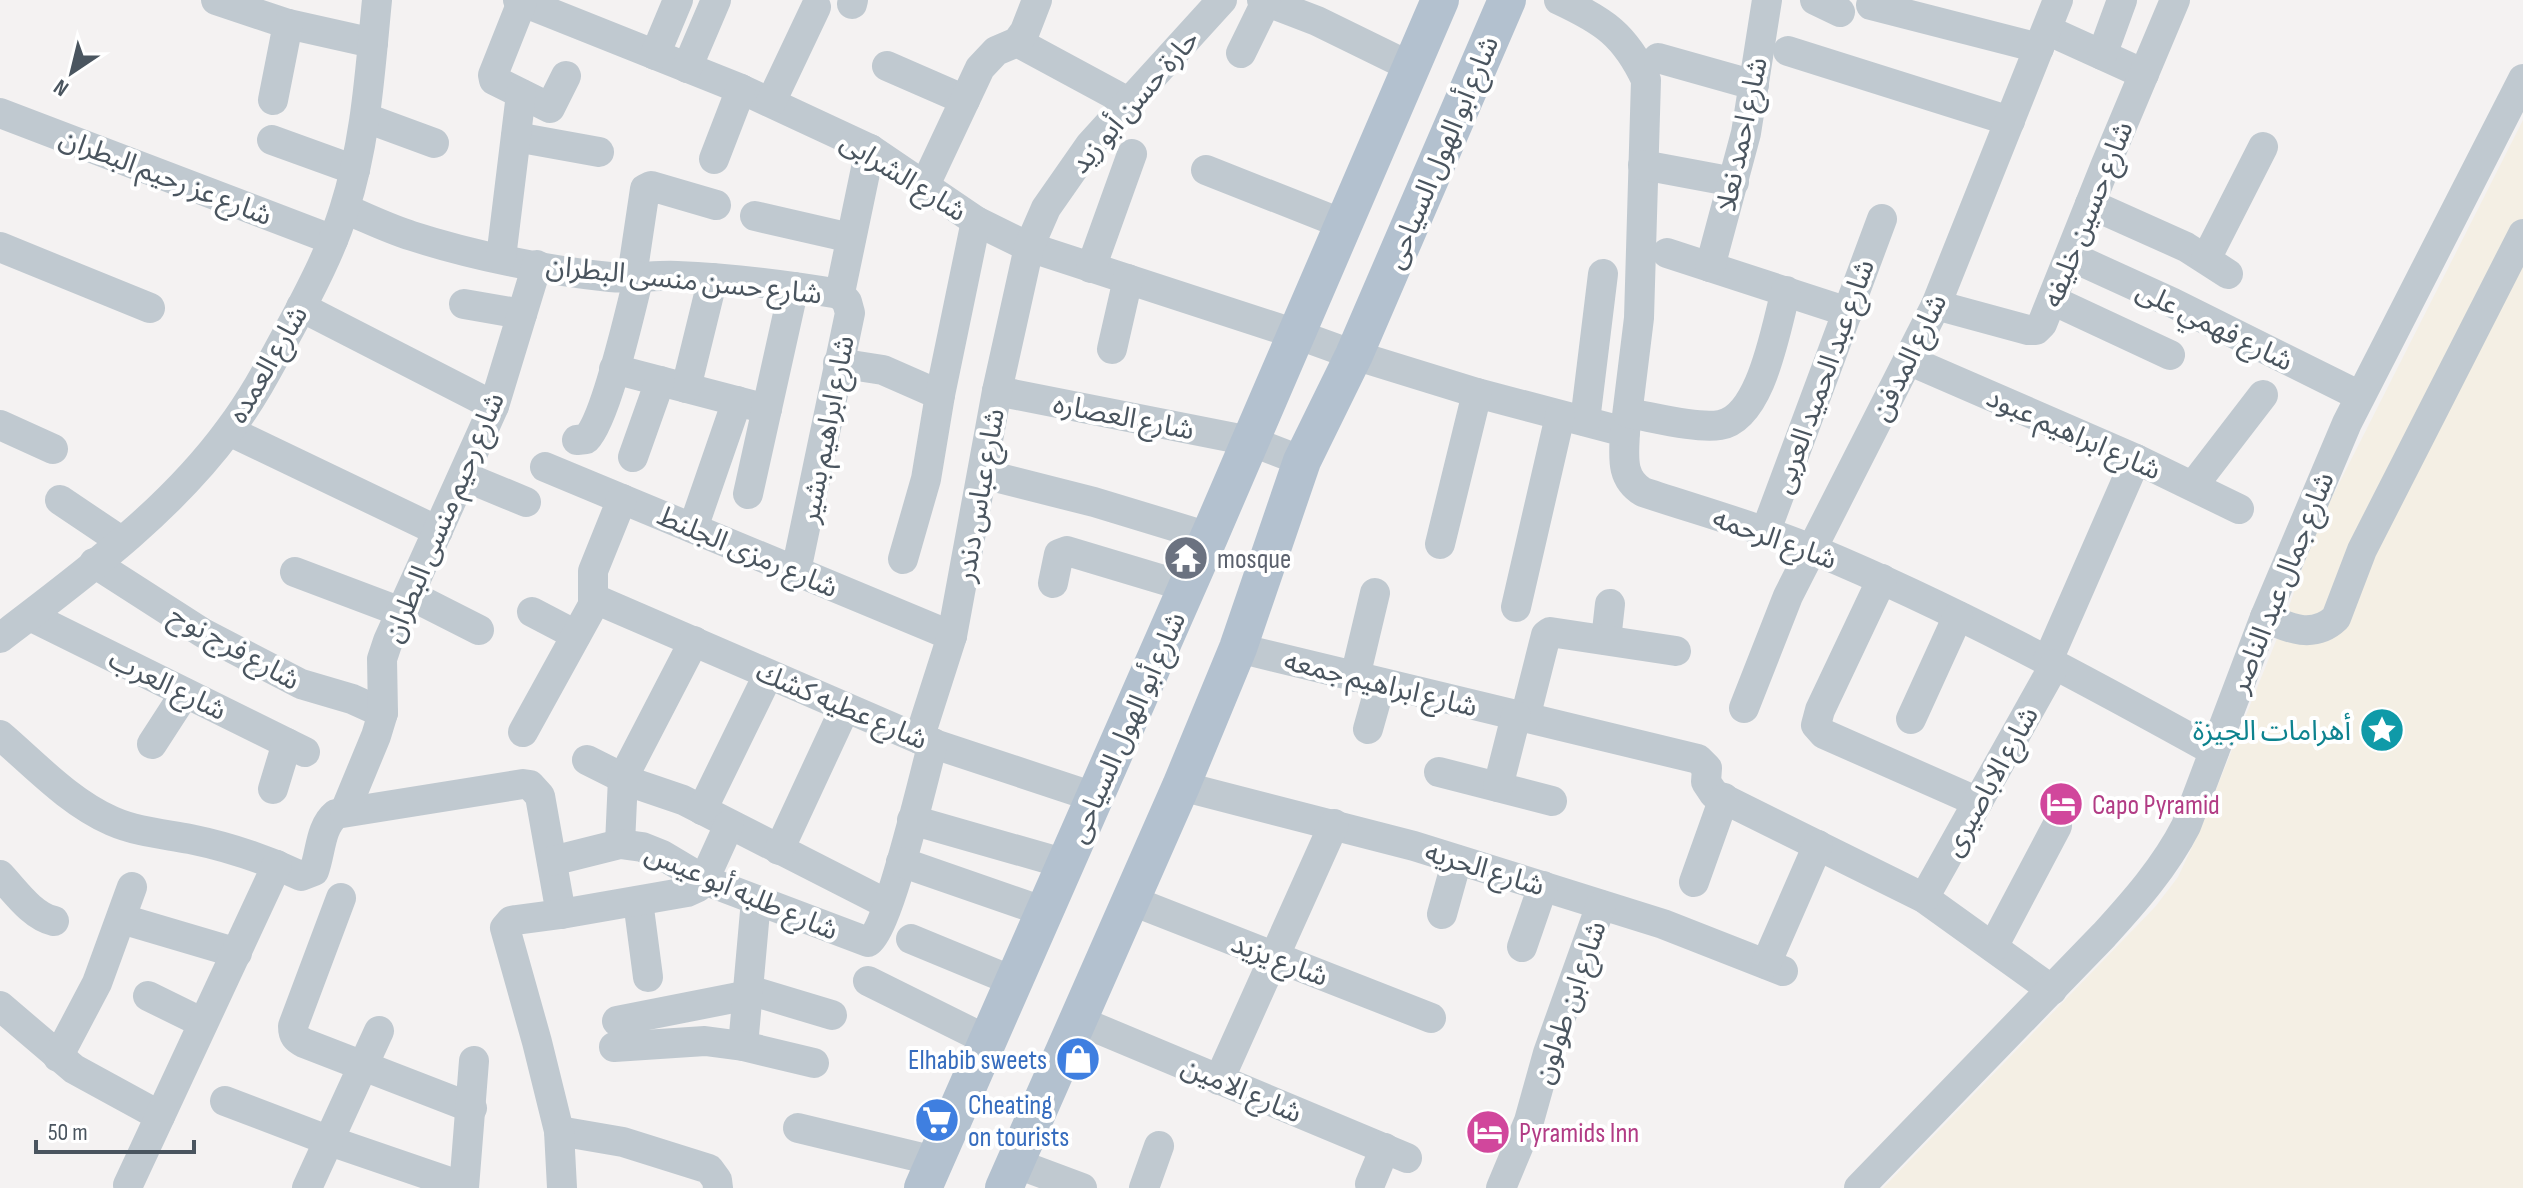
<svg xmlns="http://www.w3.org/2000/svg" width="2523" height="1188" viewBox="0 0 2523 1188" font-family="'Sofia Sans Condensed','Noto Sans Arabic',sans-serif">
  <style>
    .sand { fill: #f4efe4 }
    .building { fill: #ccced4; stroke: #d6d8dd; stroke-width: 2 }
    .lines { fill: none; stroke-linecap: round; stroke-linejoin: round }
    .minor { stroke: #c0c9d0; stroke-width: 30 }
    .major { stroke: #b3c1cf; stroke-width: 38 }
    .labels { text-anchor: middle; stroke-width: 8; stroke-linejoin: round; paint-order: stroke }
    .street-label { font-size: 28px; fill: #4a555f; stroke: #fff }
    .worship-label { font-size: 28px; fill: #5b616d; stroke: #fff; text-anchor: start }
    .culture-label { font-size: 28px; fill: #0d838f; stroke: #fff; text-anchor: end }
    .hotel-label { font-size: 28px; fill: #b23c85; stroke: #fff; text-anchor: start }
    .shop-label { font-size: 28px; fill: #366cbe; stroke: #fff; text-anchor: end }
  </style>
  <rect width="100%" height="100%" fill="#f4f2f2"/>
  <path class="sand" d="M2523,120V1188H1883L2155,907L2178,877L2198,834L2282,626L2317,527Z"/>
  <path class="building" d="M1485,1120L1501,1126L1492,1151L1476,1145Z"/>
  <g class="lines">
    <g class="minor">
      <path d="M216,0L288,24L373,43"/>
      <path d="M518,0L741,89L870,149L976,221L1029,247L1296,334L1354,355L1477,393L1625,432C1624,456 1620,478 1643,492C1700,511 1762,528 1816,551C1953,608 2084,679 2214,751"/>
      <path d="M1262,0L1317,21L1411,67"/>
      <path d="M1559,0C1604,21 1625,35 1646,80L1639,318L1625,432"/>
      <path d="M1815,0L1840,12"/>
      <path d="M522,2L493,75L494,80L550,108L566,76"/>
      <path d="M852,4L853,0"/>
      <path d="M1871,5L2039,48"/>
      <path d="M2047,30L2144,74"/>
      <path d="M1017,42L1130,103"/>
      <path d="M1788,51L2010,121"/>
      <path d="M1241,53L1266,2"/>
      <path d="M655,55L678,0"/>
      <path d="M2102,55L2122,0"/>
      <path d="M1658,58L1754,85"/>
      <path d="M887,66L965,100"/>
      <path d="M687,68L716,0"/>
      <path d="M273,100L288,24"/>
      <path d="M771,102L816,7"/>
      <path d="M0,113L333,240"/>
      <path d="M366,118L434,143"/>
      <path d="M516,137L599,152"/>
      <path d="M272,140L355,170"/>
      <path d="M714,159L741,89"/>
      <path d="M1643,165L1734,182"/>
      <path d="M1206,170L1343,224"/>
      <path d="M925,185L980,68L996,51L1017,42L1025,31L1037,0"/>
      <path d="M2090,204L2186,247L2228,274"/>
      <path d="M345,209C367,218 389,229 412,236C471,255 548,271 610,277C632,279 655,275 677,276C732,278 786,285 840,294"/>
      <path d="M755,216L851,238"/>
      <path d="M0,247L150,308"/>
      <path d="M1667,253L1848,312"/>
      <path d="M2070,256L2173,303L2360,396"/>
      <path d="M501,258L521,94"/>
      <path d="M2206,259L2263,147"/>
      <path d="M1710,267L1746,133L1767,0"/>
      <path d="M1091,268L1132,154"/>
      <path d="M632,276L645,189L651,186L716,205"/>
      <path d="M2052,300L2170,355"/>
      <path d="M464,304L522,314"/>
      <path d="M1936,305L2028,330H2036L2042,324L2106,164L2175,0"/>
      <path d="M301,307L494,406"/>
      <path d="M1112,349L1128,279"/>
      <path d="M1908,360L2136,459L2239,509"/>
      <path d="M838,363L883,370L940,395"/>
      <path d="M614,369L767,409"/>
      <path d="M686,388L713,278"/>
      <path d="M997,391L1250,441L1302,461"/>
      <path d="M1628,413C1652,417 1697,429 1720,425C1762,418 1776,326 1786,291"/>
      <path d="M1585,421L1603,274"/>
      <path d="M0,425L53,449"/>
      <path d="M229,431L438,531"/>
      <path d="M577,440L586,439C606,420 631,308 639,276"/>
      <path d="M633,457L660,381"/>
      <path d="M545,467L952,636"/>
      <path d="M983,474L1094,502L1209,537"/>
      <path d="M463,476L526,502"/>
      <path d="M2193,486L2263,395"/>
      <path d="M748,494L794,287"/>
      <path d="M60,500L121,541"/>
      <path d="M693,528L737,401"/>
      <path d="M1765,533L1882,219"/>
      <path d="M1440,544L1477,393"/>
      <path d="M903,559L926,479L940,395L976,221"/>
      <path d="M94,563L203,633L301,684L352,699L383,713"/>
      <path d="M796,571L850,313L847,302L840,294L841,288L870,149"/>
      <path d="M295,572L401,612"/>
      <path d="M1882,579L1820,710L1816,725L1824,734L1978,802"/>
      <path d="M1053,583L1059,554L1067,551L1187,587"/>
      <path d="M410,595L479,630"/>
      <path d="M595,599L919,739L1094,797"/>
      <path d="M1516,607L1560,416"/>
      <path d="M532,612L576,635"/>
      <path d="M30,616L305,752"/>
      <path d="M2265,617C2289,629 2314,639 2336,618L2362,550L2523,234"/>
      <path d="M0,638C80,577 169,512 229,430C255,396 274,358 294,321C313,285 332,248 344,210C366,142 370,71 377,0"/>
      <path d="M1606,640L1610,604"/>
      <path d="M1238,648L1698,759L1707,768L1706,782L1714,794L1924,898L2052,990"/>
      <path d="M2048,660L2136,459"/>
      <path d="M1355,677L1375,593"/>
      <path d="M1744,708L1788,596L1936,305L2058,0"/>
      <path d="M1525,718L1546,635L1550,632L1676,651"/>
      <path d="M1911,719L1958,616"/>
      <path d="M1368,729L1381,683"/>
      <path d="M523,732L593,605V571L622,499"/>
      <path d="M0,735C35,765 69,802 112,821C137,832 164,834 190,839C229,847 265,859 301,876L314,871C321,852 320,827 336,814L523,784L530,785L540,796L561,914"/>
      <path d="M919,739L952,636L997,391L1029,247L1046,208L1090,145L1222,0"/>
      <path d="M152,744L185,693"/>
      <path d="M587,760L633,783L683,800L887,904"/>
      <path d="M1439,772L1552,801"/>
      <path d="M1181,786L1414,846L1663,924L1783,971"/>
      <path d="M1498,787L1516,716"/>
      <path d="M273,789L287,743"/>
      <path d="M702,810L768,675"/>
      <path d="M345,811L376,736L383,713L382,659L388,641L494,406L537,265"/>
      <path d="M912,820L1066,864"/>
      <path d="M620,844L623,778L694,641"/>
      <path d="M779,850L845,708"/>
      <path d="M552,861L620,844L642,847L662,855L704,880L868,942C889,929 924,775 933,743"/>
      <path d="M901,862L1045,912"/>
      <path d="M0,875C15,891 32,916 54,921"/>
      <path d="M1694,882L1724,798"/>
      <path d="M341,898L293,1026C293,1036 296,1039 304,1043L472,1108"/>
      <path d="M1924,898L2055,664"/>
      <path d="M1130,900L1431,1018"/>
      <path d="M638,901L648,977"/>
      <path d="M1442,914L1457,860"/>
      <path d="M122,919L237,953"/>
      <path d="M911,939L1015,982"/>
      <path d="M1522,947L1543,886"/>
      <path d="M1993,947L2057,826"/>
      <path d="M1766,964L1818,845"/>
      <path d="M868,981L989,1041"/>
      <path d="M148,996L203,1023"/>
      <path d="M0,1006L74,1069L160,1116"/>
      <path d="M1077,1020L1407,1158"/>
      <path d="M617,1021L759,993L832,1015"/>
      <path d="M743,1046L756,900"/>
      <path d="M614,1047L705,1041L743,1046L814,1063"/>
      <path d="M58,1057L97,983L132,887"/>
      <path d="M1219,1080L1334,824"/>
      <path d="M225,1101L330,1141L464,1187"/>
      <path d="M798,1128L935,1161"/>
      <path d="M559,1131L623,1142L709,1169L717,1180L718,1188"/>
      <path d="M1015,1163L1082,1188"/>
      <path d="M1370,1184L1385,1148"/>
      <path d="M128,1185L277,865"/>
      <path d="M307,1188L379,1031"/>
      <path d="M464,1188L474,1061"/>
      <path d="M562,1188L559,1131L537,1042L505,928L511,921L516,920L561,914L687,892L698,887L704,880L729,825"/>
      <path d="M1144,1188L1159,1146"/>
      <path d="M1501,1188L1529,1121L1548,1053L1601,905"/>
      <path d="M1859,1188L2104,935C2135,901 2165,867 2186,826L2265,617L2347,423L2523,79"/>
    </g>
    <g class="major">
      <path d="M923,1188L1209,537L1440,0"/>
      <path d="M1004,1188L1181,786L1238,648L1302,461L1354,355L1507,0"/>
    </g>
  </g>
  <defs>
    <g id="temple-disc" transform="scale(2.3)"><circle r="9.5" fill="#6b7280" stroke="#fff"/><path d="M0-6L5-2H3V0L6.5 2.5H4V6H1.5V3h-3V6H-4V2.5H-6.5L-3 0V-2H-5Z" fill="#fff"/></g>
    <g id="sight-disc" transform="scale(2.3)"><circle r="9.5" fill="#0f9aa8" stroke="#fff"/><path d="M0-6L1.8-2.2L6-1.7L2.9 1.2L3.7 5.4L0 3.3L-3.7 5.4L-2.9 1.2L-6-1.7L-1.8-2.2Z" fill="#fff"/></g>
    <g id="hotel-disc" transform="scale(2.3)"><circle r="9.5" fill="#d1479c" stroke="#fff"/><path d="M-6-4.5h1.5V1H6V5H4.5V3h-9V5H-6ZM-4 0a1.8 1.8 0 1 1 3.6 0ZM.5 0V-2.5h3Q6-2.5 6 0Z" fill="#fff"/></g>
    <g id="shop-disc" transform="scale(2.3)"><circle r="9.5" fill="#3f7fe0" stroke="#fff"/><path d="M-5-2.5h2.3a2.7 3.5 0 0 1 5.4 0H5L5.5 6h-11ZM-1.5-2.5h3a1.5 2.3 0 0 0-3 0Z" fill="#fff"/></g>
    <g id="supermarket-disc" transform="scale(2.3)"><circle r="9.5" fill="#3f7fe0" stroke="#fff"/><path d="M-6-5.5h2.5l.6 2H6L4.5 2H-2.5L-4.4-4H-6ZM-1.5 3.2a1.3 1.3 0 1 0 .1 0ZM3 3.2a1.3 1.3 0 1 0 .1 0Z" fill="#fff"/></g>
  </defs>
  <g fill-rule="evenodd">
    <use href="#temple-disc" x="1186" y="558"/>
    <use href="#sight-disc" x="2382" y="730"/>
    <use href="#hotel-disc" x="2061" y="804"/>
    <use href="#shop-disc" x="1078" y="1059"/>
    <use href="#supermarket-disc" x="937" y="1120"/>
    <use href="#hotel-disc" x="1488" y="1132"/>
  </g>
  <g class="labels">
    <g class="street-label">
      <text transform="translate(1134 101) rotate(-49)" y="10">حارة حسن أبو زيد</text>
      <text transform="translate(1741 134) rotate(-78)" y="10">شارع احمد نعلا</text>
      <text transform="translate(1441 152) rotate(-67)" y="10">شارع أبو الهول السياحى</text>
      <text transform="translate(166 176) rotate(21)" y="10">شارع عز رحيم البطران</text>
      <text transform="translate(904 176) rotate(32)" y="10">شارع الشرابى</text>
      <text transform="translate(2087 214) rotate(-68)" y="10">شارع حسين خليفه</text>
      <text transform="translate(684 279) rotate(6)" y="10">شارع حسن منسى البطران</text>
      <text transform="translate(2215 325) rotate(26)" y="10">شارع فهمي على</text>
      <text transform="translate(1908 357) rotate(-64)" y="10">شارع المدفن</text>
      <text transform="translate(267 364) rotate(-60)" y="10">شارع العمده</text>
      <text transform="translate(1823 376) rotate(-70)" y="10">شارع عبد الحميد العربى</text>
      <text transform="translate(1124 416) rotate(11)" y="10">شارع العصاره</text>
      <text transform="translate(826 429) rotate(-79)" y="10">شارع ابراهيم بشير</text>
      <text transform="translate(2074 433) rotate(24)" y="10">شارع ابراهيم عبود</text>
      <text transform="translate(979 495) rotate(-80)" y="10">شارع عباس دندر</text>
      <text transform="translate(443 517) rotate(-67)" y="10">شارع رحيم منسى البطران</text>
      <text transform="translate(1775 538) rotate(20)" y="10">شارع الرحمه</text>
      <text transform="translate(748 551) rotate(23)" y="10">شارع رمزى الجلنط</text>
      <text transform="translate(2281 582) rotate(-68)" y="10">شارع جمال عبد الناصر</text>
      <text transform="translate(235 647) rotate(29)" y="10">شارع فرج نوح</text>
      <text transform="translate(1381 683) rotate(14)" y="10">شارع ابراهيم جمعه</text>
      <text transform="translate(168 684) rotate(26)" y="10">شارع العرب</text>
      <text transform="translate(842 705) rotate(23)" y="10">شارع عطيه كشك</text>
      <text transform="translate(1126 727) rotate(-66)" y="10">شارع أبو الهول السياحى</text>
      <text transform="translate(1990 781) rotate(-61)" y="10">شارع الاباصيرى</text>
      <text transform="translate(1485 868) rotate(17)" y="10">شارع الحريه</text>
      <text transform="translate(742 891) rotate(23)" y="10">شارع طلبه أبو عيس</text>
      <text transform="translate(1280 959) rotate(21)" y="10">شارع يزيد</text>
      <text transform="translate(1569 1002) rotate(-71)" y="10">شارع ابن طولون</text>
      <text transform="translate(1242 1089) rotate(23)" y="10">شارع الامين</text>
    </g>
    <g class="worship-label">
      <text x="1217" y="568">mosque</text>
    </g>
    <g class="culture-label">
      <text x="2351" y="740">أهرامات الجيزة</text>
    </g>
    <g class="hotel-label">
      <text x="2092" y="814">Capo Pyramid</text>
      <text x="1519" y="1142">Pyramids Inn</text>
    </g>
    <g class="shop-label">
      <text x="1047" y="1069">Elhabib sweets</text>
      <text x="968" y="1114" text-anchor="start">Cheating<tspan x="968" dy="32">on tourists</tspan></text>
    </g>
  </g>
  <g transform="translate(72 72) rotate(215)" stroke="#ffffff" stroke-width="6" paint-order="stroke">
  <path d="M0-6L14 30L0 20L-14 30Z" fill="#4a555f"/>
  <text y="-12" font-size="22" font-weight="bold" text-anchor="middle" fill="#4a555f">N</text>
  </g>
  <path d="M36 1140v12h158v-12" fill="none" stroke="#4a555f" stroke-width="4"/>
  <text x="48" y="1140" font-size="24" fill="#4a555f" stroke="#ffffff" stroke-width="6" paint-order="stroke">50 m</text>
</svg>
